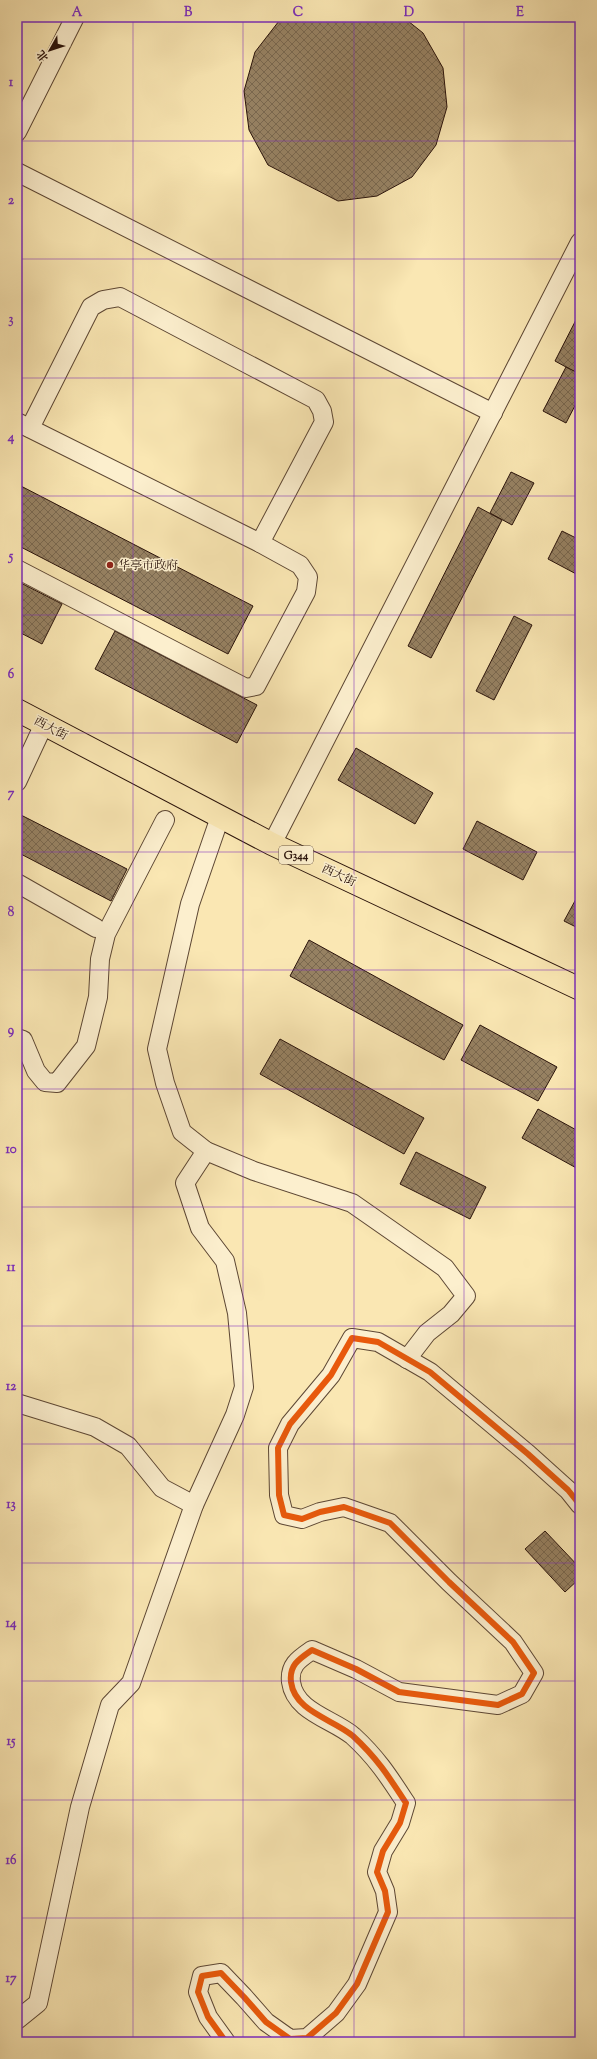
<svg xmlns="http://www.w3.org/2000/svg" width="597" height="2059" viewBox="0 0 597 2059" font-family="'Sorts Mill Goudy','Noto Serif SC',serif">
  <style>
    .building { fill: url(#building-cross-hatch); stroke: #29120a }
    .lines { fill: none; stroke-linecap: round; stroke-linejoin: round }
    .minor-casing { stroke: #5d4734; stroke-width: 20 }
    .highway-casing { stroke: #29120a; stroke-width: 24 }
    .minor { stroke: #fcefce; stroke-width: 18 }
    .highway { stroke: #fae7b3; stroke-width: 22 }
    .cycleway-casing { stroke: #fcefce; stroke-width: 8 }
    .cycleway { stroke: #e8590c; stroke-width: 6 }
    .grid { fill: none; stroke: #7b2cbf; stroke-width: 1; stroke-opacity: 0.55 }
    .poi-dot { fill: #8f2418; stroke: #fcefce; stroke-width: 1.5 }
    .labels { text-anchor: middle; stroke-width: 3; stroke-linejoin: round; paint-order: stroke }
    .shield { fill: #fcefce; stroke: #685445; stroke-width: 1 }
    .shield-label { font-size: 11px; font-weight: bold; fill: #29120a }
    .poi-label { font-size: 12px; fill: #29120a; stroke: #fcefce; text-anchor: start }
    .street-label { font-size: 12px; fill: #29120a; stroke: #fcefce }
    .neatline { fill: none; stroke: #7b2cbf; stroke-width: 1.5 }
    .grid-label { font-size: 13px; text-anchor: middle; font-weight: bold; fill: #7b2cbf }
  </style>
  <defs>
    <pattern id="building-cross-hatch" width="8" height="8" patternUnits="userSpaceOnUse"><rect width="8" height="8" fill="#968162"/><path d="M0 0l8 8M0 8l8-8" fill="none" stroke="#7a684f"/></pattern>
  </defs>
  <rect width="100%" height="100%" fill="#fae7b3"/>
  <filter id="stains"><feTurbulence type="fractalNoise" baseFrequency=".005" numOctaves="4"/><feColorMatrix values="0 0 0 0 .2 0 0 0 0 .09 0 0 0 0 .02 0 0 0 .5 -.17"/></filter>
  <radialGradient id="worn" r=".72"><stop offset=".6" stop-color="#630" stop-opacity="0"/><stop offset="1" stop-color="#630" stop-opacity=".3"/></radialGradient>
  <g class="building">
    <path d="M286,17H403L423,33L443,68L447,107L436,145L412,177L377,196L338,201L268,165L249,130L244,91L255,52L279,21Z"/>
    <path d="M580,312V367L577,373L555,361Z"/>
    <path d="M566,367L580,374V396L566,423L543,411Z"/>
    <path d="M511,472L534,483L512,525L490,513Z"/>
    <path d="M17,484L253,606L228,654L17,545Z"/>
    <path d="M478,507L502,520L431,658L408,646Z"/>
    <path d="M562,531L580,540V576L548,559Z"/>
    <path d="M17,581L62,604L42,644L17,631Z"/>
    <path d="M514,616L532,625L494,700L476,691Z"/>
    <path d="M115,631L257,705L237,743L95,669Z"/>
    <path d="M356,748L433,793L415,824L338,780Z"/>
    <path d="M17,813L127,869L111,901L17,852Z"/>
    <path d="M477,821L537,852L523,880L463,849Z"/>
    <path d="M576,899L580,901V929L564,921Z"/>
    <path d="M309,940L463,1025L444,1060L290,976Z"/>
    <path d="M480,1025L557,1067L538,1101L461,1060Z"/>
    <path d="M280,1039L424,1118L404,1154L260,1074Z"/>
    <path d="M538,1109L580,1132V1170L522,1138Z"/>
    <path d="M416,1152L486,1187L470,1219L400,1184Z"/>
    <path d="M545,1531L580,1568V1578L565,1592L525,1549Z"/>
  </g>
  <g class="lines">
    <g class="minor-casing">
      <g id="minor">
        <path d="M17,132L75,17"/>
        <path d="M17,172L493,413"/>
        <path d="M17,422L260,543L300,565L308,577L306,592L256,686L246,688L17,569"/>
        <path d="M30,428L91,307L103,300L120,297L316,400L322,411L324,422L260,543"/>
        <path d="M17,782L44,724"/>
        <path d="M220,817L190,904L157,1049L165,1083L182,1132L206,1151L254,1171L352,1203L445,1268L466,1296L451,1314L427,1333L407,1359"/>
        <path d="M272,844L580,242"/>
        <path d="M17,883L96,928"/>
        <path d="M17,1038L23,1040L36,1071L45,1082L57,1083L86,1046L98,997L100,959L106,934L165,820"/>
        <path d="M17,1403L95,1427L128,1446L162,1488L194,1505"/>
        <path d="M17,2020L38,2003L80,1807L110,1705L131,1683L194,1505L235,1415L244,1387L237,1313L225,1261L200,1228L185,1183L206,1151"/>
        <path d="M226,2042L208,2017L198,1992L202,1976L221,1973L244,1997L266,2022L290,2039L307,2038L336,2013L357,1984L388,1912L385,1891L377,1872L383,1851L400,1823L406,1803C389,1777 377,1758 353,1736C333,1719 295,1712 291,1682C289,1665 299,1659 312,1650L356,1669L399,1692L498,1705L522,1694L534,1673L513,1642L449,1582L390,1523L344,1507L320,1512L302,1519L284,1515L279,1495L278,1448L290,1424L331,1375L352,1338L378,1342L430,1372L528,1454L568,1490L580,1505"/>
      </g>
    </g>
    <g class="highway-casing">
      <path id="highway" d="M17,710L272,844L580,989"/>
    </g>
    <use href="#minor" class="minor"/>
    <use href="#highway" class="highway"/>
    <g class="cycleway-casing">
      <path id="cycleway" d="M226,2042L208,2017L198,1992L202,1976L221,1973L244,1997L266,2022L290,2039L307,2038L336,2013L357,1984L388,1912L385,1891L377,1872L383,1851L400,1823L406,1803C389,1777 377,1758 353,1736C333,1719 295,1712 291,1682C289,1665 299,1659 312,1650L356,1669L399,1692L498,1705L522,1694L534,1673L513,1642L449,1582L390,1523L344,1507L320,1512L302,1519L284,1515L279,1495L278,1448L290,1424L331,1375L352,1338L378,1342L430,1372L528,1454L568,1490L580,1505"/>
    </g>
    <use href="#cycleway" class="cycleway"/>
  </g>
  <path class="grid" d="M133,17V2042M243,17V2042M354,17V2042M464,17V2042M17,141H580M17,259H580M17,378H580M17,496H580M17,615H580M17,733H580M17,852H580M17,970H580M17,1089H580M17,1207H580M17,1326H580M17,1444H580M17,1563H580M17,1681H580M17,1800H580M17,1918H580"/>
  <circle class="poi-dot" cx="110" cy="565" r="4"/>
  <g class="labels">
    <rect class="shield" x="279" y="846" width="34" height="18" rx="3"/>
    <g class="shield-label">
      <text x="296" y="859">G344</text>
    </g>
    <g class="poi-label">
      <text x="118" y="569">华亭市政府</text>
    </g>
    <g class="street-label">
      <text transform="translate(51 728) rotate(28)" y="4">西大街</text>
      <text transform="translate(339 875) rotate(25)" y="4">西大街</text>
    </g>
  </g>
  <rect width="597" height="2059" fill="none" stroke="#fae7b3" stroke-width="44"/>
  <g transform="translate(50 50) rotate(231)" stroke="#fcefce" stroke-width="3" paint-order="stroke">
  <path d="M0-3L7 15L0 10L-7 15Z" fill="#29120a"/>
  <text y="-6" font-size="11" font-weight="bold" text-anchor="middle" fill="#29120a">北</text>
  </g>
  <rect x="22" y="22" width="553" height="2015" class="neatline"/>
  <g class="grid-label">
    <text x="77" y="16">A</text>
    <text x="188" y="16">B</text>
    <text x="298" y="16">C</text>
    <text x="409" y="16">D</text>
    <text x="520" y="16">E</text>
    <text x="11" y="86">1</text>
    <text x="11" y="204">2</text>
    <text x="11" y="323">3</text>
    <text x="11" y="441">4</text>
    <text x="11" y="560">5</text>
    <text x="11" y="678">6</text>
    <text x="11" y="797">7</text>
    <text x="11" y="916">8</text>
    <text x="11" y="1034">9</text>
    <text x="11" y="1153">10</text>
    <text x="11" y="1271">11</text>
    <text x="11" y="1390">12</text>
    <text x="11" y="1508">13</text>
    <text x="11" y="1627">14</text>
    <text x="11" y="1745">15</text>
    <text x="11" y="1864">16</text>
    <text x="11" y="1982">17</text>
  </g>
  <rect width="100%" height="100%" filter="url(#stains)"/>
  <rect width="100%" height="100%" fill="url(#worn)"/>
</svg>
